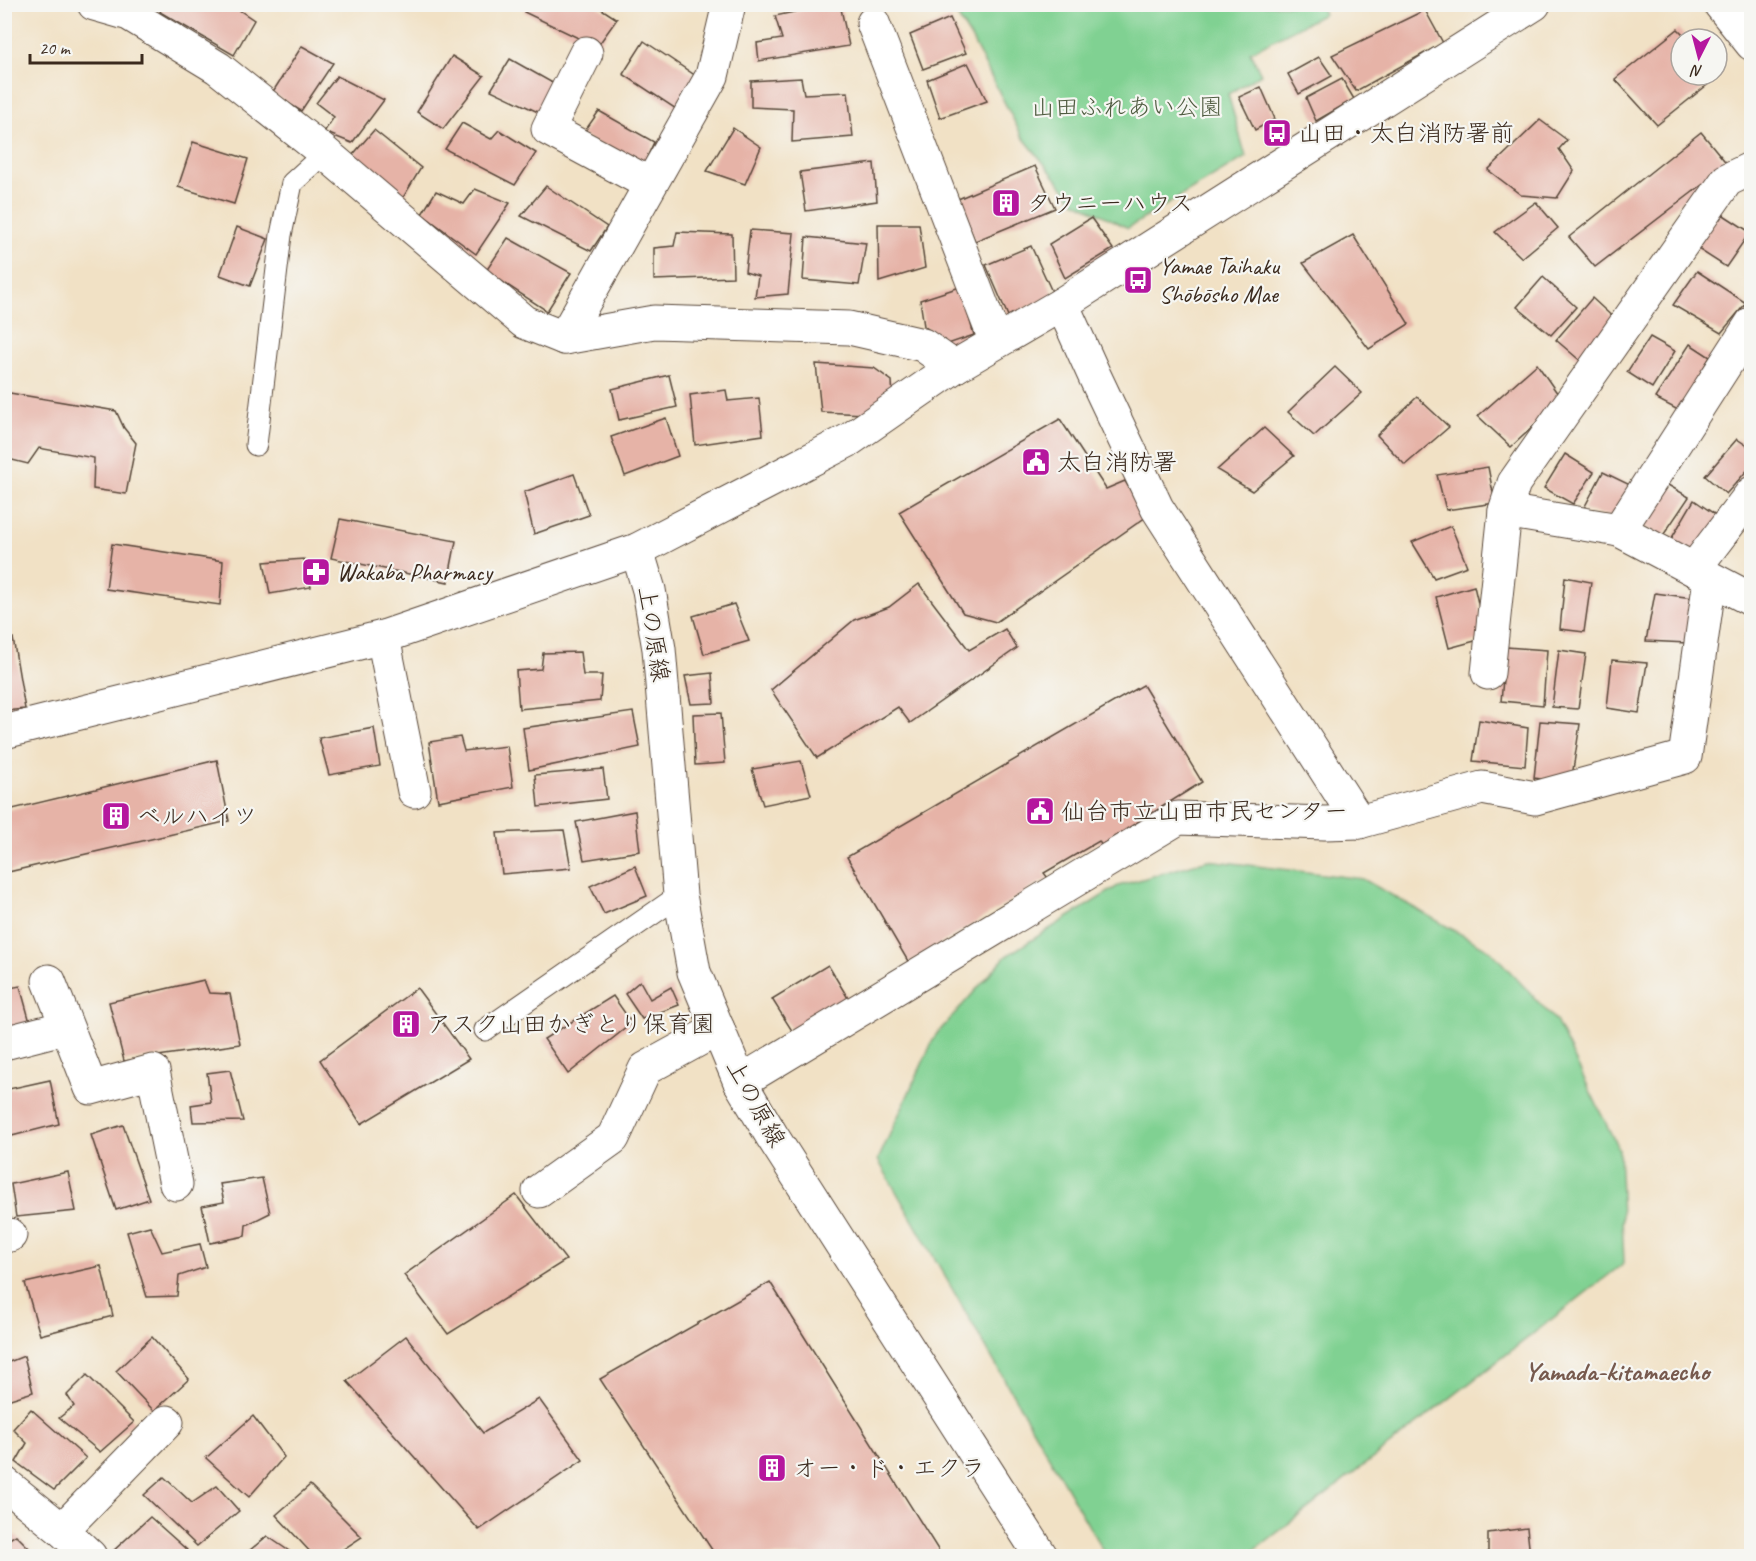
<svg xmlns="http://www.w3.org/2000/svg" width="1756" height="1561" viewBox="0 0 1756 1561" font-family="Caveat,'Klee One',sans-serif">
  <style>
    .green { fill: #80d192; stroke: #5e7e58; stroke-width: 1.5 }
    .building { fill: #e6b3a7 }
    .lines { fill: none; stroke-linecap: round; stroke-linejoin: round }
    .service-casing { stroke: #564537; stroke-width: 23 }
    .minor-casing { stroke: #564537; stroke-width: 35 }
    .tertiary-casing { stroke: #564537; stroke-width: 35 }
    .service { stroke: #fff; stroke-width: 21 }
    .minor { stroke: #fff; stroke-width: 33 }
    .tertiary { stroke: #fff; stroke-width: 33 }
    .labels { text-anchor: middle; stroke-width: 4.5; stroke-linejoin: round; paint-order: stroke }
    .park-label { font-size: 24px; fill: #505c41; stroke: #f6f6f2 }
    .poi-label { font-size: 24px; fill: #3b2a1e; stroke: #f6f6f2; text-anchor: start }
    .street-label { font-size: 24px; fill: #3b2a1e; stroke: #f6f6f2 }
    .quarter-label { font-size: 27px; font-weight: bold; fill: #775a4e; stroke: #f6f6f2 }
  </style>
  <rect width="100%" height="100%" fill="#f6f6f2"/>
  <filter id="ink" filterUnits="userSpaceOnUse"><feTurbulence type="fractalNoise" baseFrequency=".0167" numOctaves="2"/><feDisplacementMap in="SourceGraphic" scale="12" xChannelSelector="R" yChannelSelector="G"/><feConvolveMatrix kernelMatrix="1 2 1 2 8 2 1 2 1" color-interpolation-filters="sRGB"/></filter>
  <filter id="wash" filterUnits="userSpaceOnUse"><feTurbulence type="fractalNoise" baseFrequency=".008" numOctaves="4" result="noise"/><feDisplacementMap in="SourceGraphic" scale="24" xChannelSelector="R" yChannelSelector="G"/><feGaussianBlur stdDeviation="1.35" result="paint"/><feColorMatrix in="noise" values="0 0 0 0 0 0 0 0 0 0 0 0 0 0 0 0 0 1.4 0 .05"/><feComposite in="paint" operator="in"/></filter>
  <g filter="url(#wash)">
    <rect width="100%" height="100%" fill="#f1e1c5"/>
    <g class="green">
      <path d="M1320,5L1324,14L1250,52L1261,74L1228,94L1246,157L1128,228L1074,201L1022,136L970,36L950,5Z"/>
      <path d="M1208,860L1363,879L1491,951L1556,1021L1619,1150L1624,1263L1247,1556H1106L878,1160L935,1036L1006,956L1118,886Z"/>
    </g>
    <g id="blocks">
      <g class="building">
        <path d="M164,4H230L254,20L234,55L160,12Z"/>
        <path d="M530,4H594L617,19L597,47L524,12Z"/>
        <path d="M832,4H840L849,46L759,61L757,43L782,39L775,16Z"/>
        <path d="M1425,10L1443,43L1356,91L1332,55Z"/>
        <path d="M950,18L966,53L923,69L910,35Z"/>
        <path d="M1678,29L1688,39H1681V75H1717V69L1721,74L1657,125L1615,79Z"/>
        <path d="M644,41L696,76L676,109L623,74Z"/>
        <path d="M302,46L333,63L301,111L272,93Z"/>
        <path d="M452,56L484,76L443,129L417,112Z"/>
        <path d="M1319,57L1332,76L1299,94L1288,74Z"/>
        <path d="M510,59L558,86L540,113L491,90Z"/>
        <path d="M968,63L987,101L940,118L927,80Z"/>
        <path d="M337,76L384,100L352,143L324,132L334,117L316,103Z"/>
        <path d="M801,78L804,94L848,92L853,137L792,142L793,109L751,107V81Z"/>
        <path d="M1342,79L1354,99L1316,121L1306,98Z"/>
        <path d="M1261,87L1275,119L1255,130L1239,97Z"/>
        <path d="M599,111L654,142L642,168L582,135Z"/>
        <path d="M1540,120L1567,140L1559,149L1574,171L1557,198L1521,195L1488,170Z"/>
        <path d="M462,123L491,139L499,130L536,153L515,185L445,149Z"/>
        <path d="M733,128L761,147L745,184L707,171Z"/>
        <path d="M374,130L421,168L401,201L351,157Z"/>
        <path d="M1701,132L1728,165L1595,267L1569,237Z"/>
        <path d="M193,142L248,159L234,204L178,187Z"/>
        <path d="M874,163L877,201L806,211L800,172Z"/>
        <path d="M1035,166L1055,208L975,241L958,199Z"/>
        <path d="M546,186L607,227L591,251L521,216Z"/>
        <path d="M475,189L510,203L476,254L422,214L436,191L464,204Z"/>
        <path d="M1536,202L1558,228L1522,258L1495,232Z"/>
        <path d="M1719,212L1750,232L1726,267L1695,247Z"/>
        <path d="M1091,218L1113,249L1065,278L1049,244Z"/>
        <path d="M878,224H919L925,268L879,282Z"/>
        <path d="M237,227L268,239L250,286L220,275Z"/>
        <path d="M750,230L794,233L788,294L755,297L758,276L745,272Z"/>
        <path d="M677,232L732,234L733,277L654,280V248L674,246Z"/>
        <path d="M1353,235L1409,324L1369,349L1303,263Z"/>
        <path d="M806,237L866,243L859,285L803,280Z"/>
        <path d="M508,238L571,273L547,311L486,271Z"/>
        <path d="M1031,246L1054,296L1008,316L986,265Z"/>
        <path d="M1697,271L1746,303L1721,333L1673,305Z"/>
        <path d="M1543,277L1576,307L1551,335L1517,307Z"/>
        <path d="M960,287L974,335L948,344L924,326L920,300Z"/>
        <path d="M1592,298L1617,321L1584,364L1556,340Z"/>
        <path d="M1650,337L1675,351L1652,388L1627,372Z"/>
        <path d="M1690,344L1710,357L1678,410L1655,398Z"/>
        <path d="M816,364L874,368L892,381L893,399L866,414L821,412Z"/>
        <path d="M1537,364L1562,400L1511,447L1478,416Z"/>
        <path d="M1335,367L1362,393L1314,436L1288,412Z"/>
        <path d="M669,375L677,407L619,420L612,389Z"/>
        <path d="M726,390L728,401L759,398L763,435L695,445L690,395Z"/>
        <path d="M4,392L116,411L124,428L136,443L126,494L93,489L94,458L39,448L28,464L4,458Z"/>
        <path d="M1417,397L1449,427L1405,465L1377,435Z"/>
        <path d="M666,418L678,456L625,476L611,437Z"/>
        <path d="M1060,419L1106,489L1125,481L1146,517L996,622L963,613L899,512Z"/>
        <path d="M1264,428L1294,456L1252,491L1217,470Z"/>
        <path d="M1737,439L1752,449V465L1726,494L1705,476Z"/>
        <path d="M1565,454L1594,472L1573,504L1544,488Z"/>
        <path d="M1488,467L1495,503L1446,510L1437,475Z"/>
        <path d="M1603,472L1630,485L1613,517L1583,510Z"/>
        <path d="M574,474L589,515L534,534L524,492Z"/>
        <path d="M1661,481L1689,497L1662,537L1637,522Z"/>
        <path d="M1694,500L1723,520L1698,557L1670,541Z"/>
        <path d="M340,519L456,541L448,582L331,558Z"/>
        <path d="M1451,526L1467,566L1434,578L1412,542Z"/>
        <path d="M112,544L223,561L220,605L106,589Z"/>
        <path d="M304,559L311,587L270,594L264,562Z"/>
        <path d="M1565,577L1591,582L1584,632L1560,629Z"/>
        <path d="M919,584L969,650L1005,629L1017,648L910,723L898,707L817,758L771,690L854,620L889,607Z"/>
        <path d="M1474,586L1486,638L1449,648L1436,597Z"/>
        <path d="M1655,593L1693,598L1687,643L1646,641Z"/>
        <path d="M734,604L749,641L704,654L693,616Z"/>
        <path d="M13,638L25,709L4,711V640Z"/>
        <path d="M1506,647L1547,650L1543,705L1501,701Z"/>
        <path d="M1559,650L1586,654L1578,709L1552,707Z"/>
        <path d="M580,652L583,675H602L600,701L519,709L516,671L541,669L543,653Z"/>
        <path d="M1612,660L1647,663L1639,713L1607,708Z"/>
        <path d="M712,673L714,703L691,704L685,676Z"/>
        <path d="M1143,685L1202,782L1101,845L1099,841L1044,873L1048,878L909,963L847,857Z"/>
        <path d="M633,712L640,747L529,770L523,728Z"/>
        <path d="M721,713L725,763L695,765L693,714Z"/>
        <path d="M1479,720L1528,728L1525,766L1473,761Z"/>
        <path d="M1540,721L1580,724L1571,783L1534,778Z"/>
        <path d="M374,728L380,766L329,775L319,738Z"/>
        <path d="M460,737L464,751L507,746L513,787L438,801L429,742Z"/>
        <path d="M217,760L229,821L4,873V811Z"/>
        <path d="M801,761L811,795L763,805L752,769Z"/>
        <path d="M603,769L607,799L538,807L535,775Z"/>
        <path d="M635,811L640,851L584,860L576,822Z"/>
        <path d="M564,830L571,868L502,874L497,833Z"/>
        <path d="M635,866L647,896L604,914L590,886Z"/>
        <path d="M828,965L851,1003L796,1037L772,999Z"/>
        <path d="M204,980L209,993L230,994L240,1044L124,1061L109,1002Z"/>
        <path d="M640,981L650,999L671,987L679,1005L642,1019L625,994Z"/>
        <path d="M20,986L31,1026L4,1031V989Z"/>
        <path d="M417,988L469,1059L361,1124L320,1060Z"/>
        <path d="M613,996L632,1023L568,1074L544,1039Z"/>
        <path d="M230,1070L243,1121L193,1122L191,1105L211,1102L207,1073Z"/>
        <path d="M50,1080L59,1124L4,1138V1090Z"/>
        <path d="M123,1125L149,1199L116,1210L91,1135Z"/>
        <path d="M68,1172L76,1211L16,1217L11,1184Z"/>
        <path d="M262,1178L270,1213L246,1225L245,1236L210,1243L202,1206L224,1202L220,1184Z"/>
        <path d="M516,1195L566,1260L448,1334L404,1275Z"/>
        <path d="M150,1226L162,1252L200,1244L206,1267L179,1276L177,1296L147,1297L127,1232Z"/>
        <path d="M101,1266L113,1316L40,1335L25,1283Z"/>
        <path d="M770,1282L942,1556H716L600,1379Z"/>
        <path d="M406,1336L483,1433L539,1399L583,1460L479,1530L347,1381Z"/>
        <path d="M152,1337L189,1379L154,1411L116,1371Z"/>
        <path d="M24,1356L33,1392L4,1401V1364Z"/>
        <path d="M87,1375L134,1422L100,1452L59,1418L74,1406L67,1395Z"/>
        <path d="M31,1409L86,1458L54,1490L16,1462L27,1443L13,1429Z"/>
        <path d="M253,1416L284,1457L249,1497L206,1458Z"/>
        <path d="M164,1477L192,1503L217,1486L239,1511L197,1546L144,1495Z"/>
        <path d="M310,1485L362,1537L333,1556H314L276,1515Z"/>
        <path d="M150,1517L187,1550L180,1556H113L110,1554Z"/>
        <path d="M1527,1528L1530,1556H1488V1533Z"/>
        <path d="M16,1535L37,1556H4V1542Z"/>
        <path d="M267,1536L292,1553L288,1556H243Z"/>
      </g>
    </g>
  </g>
  <g filter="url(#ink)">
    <use href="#blocks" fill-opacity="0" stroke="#564537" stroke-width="1.5"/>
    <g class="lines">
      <g class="service-casing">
        <g id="service">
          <path d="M256,445L281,235L292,183L325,153"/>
          <path d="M485,1030L680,895"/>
        </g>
      </g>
      <g class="minor-casing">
        <g id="minor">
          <path d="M94,4L129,14L218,68L325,153L524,322L564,338L654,322L849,328L923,345L954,367"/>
          <path d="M1720,4L1752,44"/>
          <path d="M873,23L996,342"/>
          <path d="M586,53L548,129L650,184"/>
          <path d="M1062,304L1095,377L1157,508L1359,822"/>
          <path d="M564,338L712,76L729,4"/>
          <path d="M1505,511L1619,530L1752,600"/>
          <path d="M1619,530L1752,323"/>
          <path d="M637,550L649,590L659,649L680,895L694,972L740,1082L772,1136L1041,1556"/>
          <path d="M1694,569L1752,493"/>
          <path d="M383,637L414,791"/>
          <path d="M1488,673L1505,511L1514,483L1727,180L1752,168"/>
          <path d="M49,981L91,1088L153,1071L176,1184"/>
          <path d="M4,1043L66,1027"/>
          <path d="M740,1082L1178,818L1325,823L1359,822L1482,788L1535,798L1685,757L1710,579"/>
          <path d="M539,1191L613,1138L645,1069L718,1029"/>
          <path d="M4,1236L10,1235"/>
          <path d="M4,1483L62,1530L90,1556"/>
          <path d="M62,1530L167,1422"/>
        </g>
      </g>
      <g class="tertiary-casing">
        <path id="tertiary" d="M4,732L383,637L637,550L849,440L954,367L1062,304L1534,4"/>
      </g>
      <use href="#service" class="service"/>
      <use href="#minor" class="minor"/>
      <use href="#tertiary" class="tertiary"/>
    </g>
  </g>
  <defs>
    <g id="bus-square" transform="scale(1.5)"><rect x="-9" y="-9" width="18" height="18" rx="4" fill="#b5179e" stroke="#f6f6f2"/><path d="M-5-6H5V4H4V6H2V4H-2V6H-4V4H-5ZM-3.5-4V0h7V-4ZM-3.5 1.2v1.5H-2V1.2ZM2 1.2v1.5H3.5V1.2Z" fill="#fff"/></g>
    <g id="building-square" transform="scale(1.5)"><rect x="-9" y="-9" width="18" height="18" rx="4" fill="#b5179e" stroke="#f6f6f2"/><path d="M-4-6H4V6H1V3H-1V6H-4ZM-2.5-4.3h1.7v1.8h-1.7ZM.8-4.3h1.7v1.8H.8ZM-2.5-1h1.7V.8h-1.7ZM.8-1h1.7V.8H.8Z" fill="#fff"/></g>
    <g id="civic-square" transform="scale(1.5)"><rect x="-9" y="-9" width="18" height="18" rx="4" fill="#b5179e" stroke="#f6f6f2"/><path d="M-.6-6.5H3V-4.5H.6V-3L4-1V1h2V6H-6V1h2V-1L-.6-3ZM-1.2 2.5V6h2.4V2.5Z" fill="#fff"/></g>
    <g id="pharmacy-square" transform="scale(1.5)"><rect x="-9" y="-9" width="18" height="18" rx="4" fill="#b5179e" stroke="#f6f6f2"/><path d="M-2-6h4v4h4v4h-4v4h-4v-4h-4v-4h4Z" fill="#fff"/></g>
  </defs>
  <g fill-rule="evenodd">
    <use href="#bus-square" x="1277" y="133"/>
    <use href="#building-square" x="1006" y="203"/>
    <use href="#bus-square" x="1138" y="280"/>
    <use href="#civic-square" x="1036" y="462"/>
    <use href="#pharmacy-square" x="316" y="572"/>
    <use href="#civic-square" x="1040" y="811"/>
    <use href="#building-square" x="116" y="816"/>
    <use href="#building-square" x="406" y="1024"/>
    <use href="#building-square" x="772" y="1468"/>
  </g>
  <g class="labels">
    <g class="park-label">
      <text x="1127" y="115">山田ふれあい公園</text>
    </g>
    <g class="poi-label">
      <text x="1298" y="141">山田・太白消防署前</text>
      <text x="1027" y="211">タウニーハウス</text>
      <text x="1159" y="274">Yamae Taihaku<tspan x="1159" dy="28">Shōbōsho Mae</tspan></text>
      <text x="1057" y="470">太白消防署</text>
      <text x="337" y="580">Wakaba Pharmacy</text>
      <text x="1061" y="819">仙台市立山田市民センター</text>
      <text x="137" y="824">ベルハイツ</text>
      <text x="427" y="1032">アスク山田かぎとり保育園</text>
      <text x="793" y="1476">オー・ド・エクラ</text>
    </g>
    <g class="street-label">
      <text transform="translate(654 634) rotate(81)" y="8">上の原線</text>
      <text transform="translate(756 1103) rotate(61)" y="8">上の原線</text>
    </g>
    <g class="quarter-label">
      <text x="1617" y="1380">Yamada-kitamaecho</text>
    </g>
  </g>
  <rect width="1756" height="1561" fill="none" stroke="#f6f6f2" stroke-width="24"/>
  <g transform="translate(1699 57) rotate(186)"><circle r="28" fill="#f6f6f2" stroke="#aba49d" stroke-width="1.5"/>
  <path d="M0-4.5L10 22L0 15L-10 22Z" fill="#b5179e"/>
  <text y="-9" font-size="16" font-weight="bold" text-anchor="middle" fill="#3b2a1e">N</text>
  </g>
  <path d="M30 54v9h112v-9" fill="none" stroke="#3b2a1e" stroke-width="3"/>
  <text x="39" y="54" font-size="18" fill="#3b2a1e" stroke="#f6f6f2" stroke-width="4.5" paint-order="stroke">20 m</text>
</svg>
